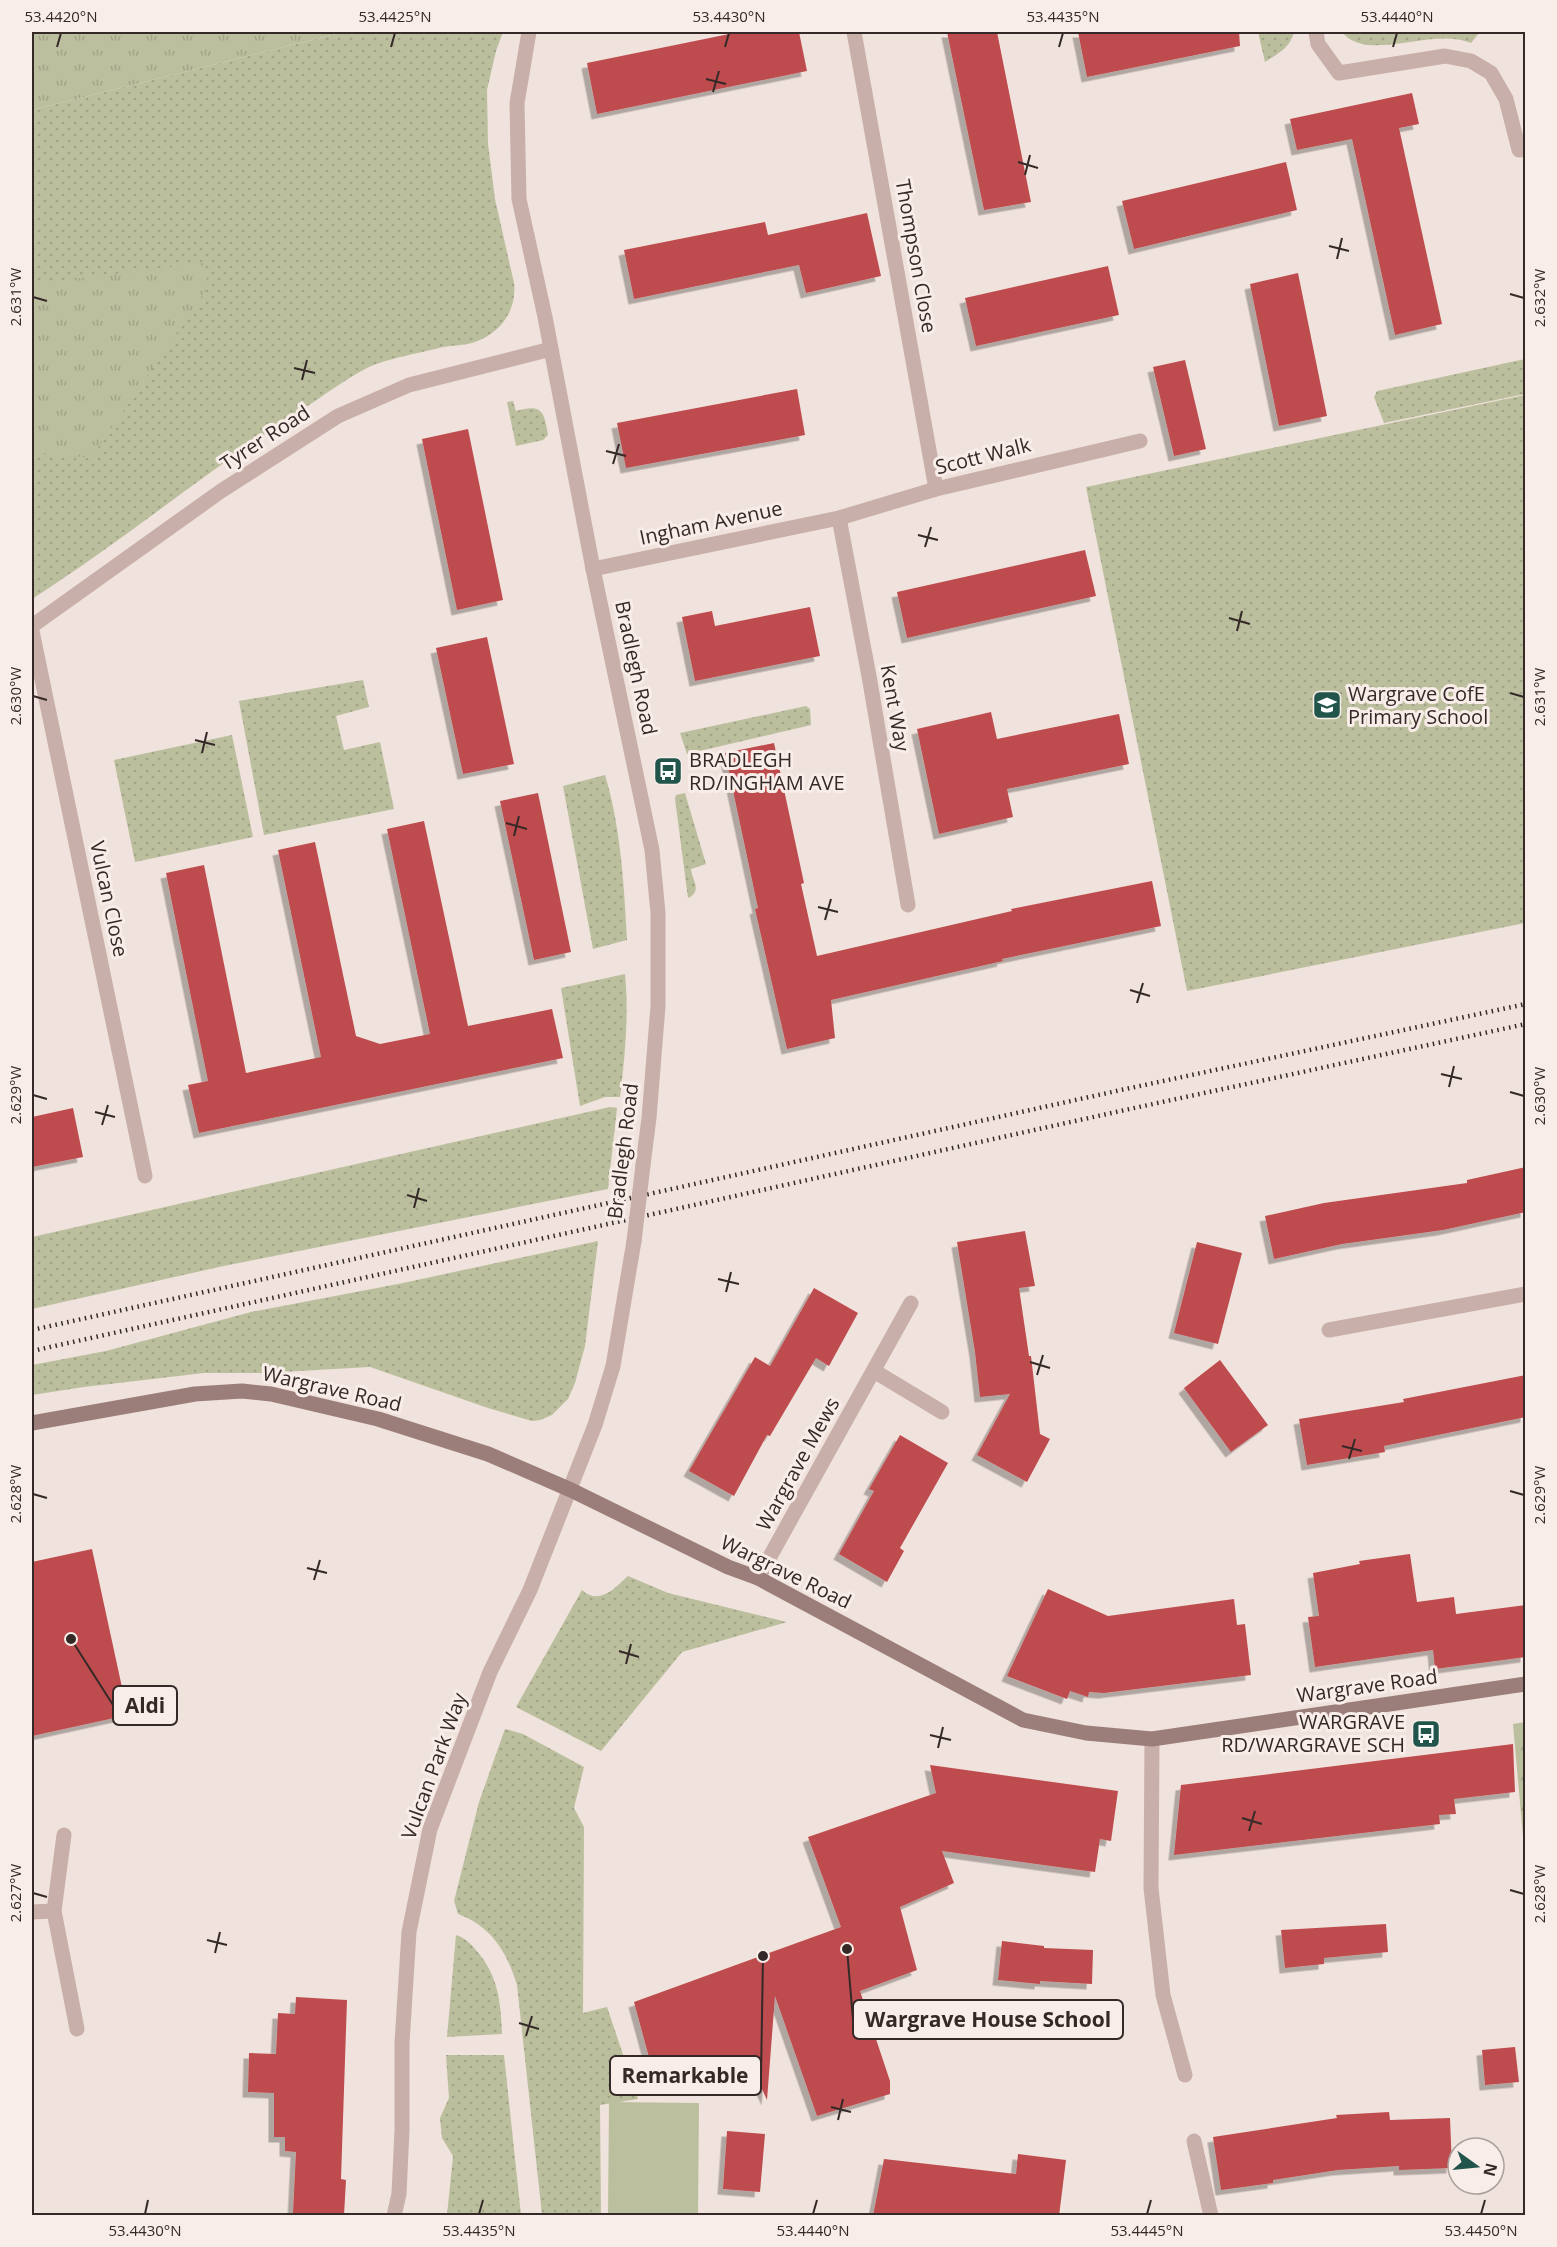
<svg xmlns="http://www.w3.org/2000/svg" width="1557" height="2247" viewBox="0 0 1557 2247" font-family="'Open Sans',sans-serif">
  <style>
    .grass { fill: url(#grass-dots) }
    .forest { fill: url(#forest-firs) }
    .park { fill: url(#park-tufts) }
    .garden { fill: #bcbf9d }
    .building { fill: #be4c4d; filter: url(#shadow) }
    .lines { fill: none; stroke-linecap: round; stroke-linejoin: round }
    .street { stroke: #c8afa9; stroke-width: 15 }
    .secondary { stroke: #9b7e7a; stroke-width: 15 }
    .rail { stroke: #352928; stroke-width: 4.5; stroke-dasharray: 1.5 4.5; stroke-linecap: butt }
    .street-bridge { stroke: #c8afa9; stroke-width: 15 }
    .ticks { fill: none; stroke: #352928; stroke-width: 2 }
    .labels { text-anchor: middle; stroke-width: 6; stroke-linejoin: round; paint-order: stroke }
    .street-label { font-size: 20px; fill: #352928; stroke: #f8ede8 }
    .poi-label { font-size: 20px; fill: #352928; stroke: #f8ede8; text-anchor: start }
    .leader { fill: none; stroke: #352928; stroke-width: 2 }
    .callout-dot { fill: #352928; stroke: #f8ede8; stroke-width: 2 }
    .callout { fill: #f8ede8; stroke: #352928; stroke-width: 2 }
    .callout-label { font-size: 21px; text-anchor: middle; font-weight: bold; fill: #352928 }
    .neatline { fill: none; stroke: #352928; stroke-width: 2 }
    .ticks-label { font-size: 15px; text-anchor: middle; fill: #352928 }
  </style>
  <defs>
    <pattern id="grass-dots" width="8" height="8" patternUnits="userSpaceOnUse" patternTransform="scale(1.5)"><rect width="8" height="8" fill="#bcbf9d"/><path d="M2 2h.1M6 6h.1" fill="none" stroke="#a2a487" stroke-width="1.8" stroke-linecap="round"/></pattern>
    <pattern id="forest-firs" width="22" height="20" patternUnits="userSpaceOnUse" patternTransform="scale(1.5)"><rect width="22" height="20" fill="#bcbf9d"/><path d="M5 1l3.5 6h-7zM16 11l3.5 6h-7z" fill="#a2a487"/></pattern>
    <pattern id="park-tufts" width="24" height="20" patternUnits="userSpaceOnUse" patternTransform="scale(1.5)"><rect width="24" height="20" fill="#bcbf9d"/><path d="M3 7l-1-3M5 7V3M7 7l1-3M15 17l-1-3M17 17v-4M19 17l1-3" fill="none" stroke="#a2a487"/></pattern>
    <filter id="shadow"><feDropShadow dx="-5.5" dy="5.5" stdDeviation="0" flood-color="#0004"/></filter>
  </defs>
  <rect width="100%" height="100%" fill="#f0e2dc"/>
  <g class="grass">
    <path d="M344,32H503L496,51L487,90L488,144L495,199L514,283C517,310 501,333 475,342C464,346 451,345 439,348C419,353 387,359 369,367C345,379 322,397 300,411C208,470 124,540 32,599V110Z"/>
    <path d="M1258,32H1294C1290,48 1279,53 1265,62Z"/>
    <path d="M1342,32H1479V33L1471,43C1431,26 1368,64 1342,32Z"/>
    <path d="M1525,359V394L1384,423L1374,397L1377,391L1382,390Z"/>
    <path d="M1525,395V923L1187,991L1086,487Z"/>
    <path d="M513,401L516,411C541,404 544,410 548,435L543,440L516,446L507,402Z"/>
    <path d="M363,680L369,707L336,716L344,750L380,742L394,809L264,835L239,701Z"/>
    <path d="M806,706L810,709L811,725L687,754L680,733Z"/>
    <path d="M232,735L253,837L135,862L114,760Z"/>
    <path d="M605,775C621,828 624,886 627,940L593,949L563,786Z"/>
    <path d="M685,793L706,864L691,869C692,880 703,891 688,898L675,799L676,795Z"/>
    <path d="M625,974C629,1015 625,1056 620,1097H605L580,1106L561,988Z"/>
    <path d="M610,1107L617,1108L608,1189L219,1267L32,1309V1237Z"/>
    <path d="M598,1241L585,1346L575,1383L568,1399L552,1415L540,1420L532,1421L488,1408L370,1367L264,1373H204L84,1387L32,1395V1365L106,1351L251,1312L403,1283Z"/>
    <path d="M628,1576L668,1593L787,1622L682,1652L601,1751L516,1707L582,1590C599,1606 615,1588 628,1576Z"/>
    <path d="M505,1729L523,1734L584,1767L574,1808L584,1827L583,2013L607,2007L638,2099L600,2105L601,2215H542L517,1985C507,1952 491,1926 458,1914L454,1901L479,1802Z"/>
    <path d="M456,1935C465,1938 470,1943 475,1949C498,1974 501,2002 502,2034L447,2037Z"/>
    <path d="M446,2055H504L521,2215H447L453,2156L442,2138L440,2118L449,2098Z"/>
  </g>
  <path class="forest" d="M1525,1722H1526L1525,1859L1513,1724Z"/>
  <g class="park">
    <path d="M32,32H344L32,110Z"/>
    <path d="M204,263L208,287L91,458L32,452V284Z"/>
  </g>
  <path class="garden" d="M609,2102L699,2103L698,2215H608Z"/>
  <g class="building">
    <path d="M739,32H799L807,71L597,114L587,63Z"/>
    <path d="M947,32H997L1031,202L984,210Z"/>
    <path d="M1078,32H1239L1240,46L1087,77Z"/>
    <path d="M1412,93L1419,124L1399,128L1442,324L1395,335L1352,139L1297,150L1290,119Z"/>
    <path d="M1286,162L1297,210L1134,249L1122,201Z"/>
    <path d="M867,213L881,276L806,293L799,265L634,299L624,250L765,222L768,235Z"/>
    <path d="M1108,266L1119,315L976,346L965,298Z"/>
    <path d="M1298,273L1327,416L1279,426L1250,284Z"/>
    <path d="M1185,360L1206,449L1174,456L1153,367Z"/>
    <path d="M797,389L805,435L626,468L617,423Z"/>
    <path d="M468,429L503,600L457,610L422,439Z"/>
    <path d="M1085,550L1096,596L907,638L897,592Z"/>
    <path d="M810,607L820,656L695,681L682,617L712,611L715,626Z"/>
    <path d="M487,637L514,764L463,774L436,648Z"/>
    <path d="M991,712L997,739L1119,714L1129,764L1007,789L1013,817L939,834L917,729Z"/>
    <path d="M774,743L804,883L801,884L817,956L1012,911L1011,909L1152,881L1161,926L1002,959L1003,961L831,1000L835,1038L787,1049L755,909L758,908L725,753Z"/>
    <path d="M538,793L571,952L534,960L500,801Z"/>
    <path d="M424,821L468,1026L552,1009L563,1058L199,1133L188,1085L208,1081L166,873L204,865L246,1073L321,1057L278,850L315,842L356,1036L380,1044L430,1034L387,829Z"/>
    <path d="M73,1108L83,1157L32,1167V1117Z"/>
    <path d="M1526,1167V1212L1443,1230L1342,1244L1274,1259L1265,1216L1324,1203L1467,1183V1180Z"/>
    <path d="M1025,1231L1035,1286L1019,1288L1029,1356H1031L1040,1434L1050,1439L1027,1482L977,1455L1010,1394L980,1397L975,1352L957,1242Z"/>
    <path d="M1197,1242L1242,1253L1218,1344L1174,1333Z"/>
    <path d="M814,1288L858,1313L829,1366L816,1358L770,1436L767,1435L734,1496L689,1471L755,1357L770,1366Z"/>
    <path d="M1220,1360L1268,1425L1231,1452L1184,1388Z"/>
    <path d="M1526,1375V1417L1384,1446L1385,1452L1307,1465L1299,1419L1404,1402L1403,1399Z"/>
    <path d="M900,1435L948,1463L900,1548L904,1551L887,1582L839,1554L874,1491L869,1489Z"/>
    <path d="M92,1549L128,1715L32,1736V1562Z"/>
    <path d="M1410,1554L1417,1602L1454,1597L1456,1614L1526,1605V1657L1435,1669L1433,1650L1315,1667L1308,1617L1319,1616L1313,1573L1360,1564L1359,1561Z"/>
    <path d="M1048,1589L1108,1616L1234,1599L1237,1625L1245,1624L1251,1675L1104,1693L1089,1692L1088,1697L1070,1691L1067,1699L1007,1676Z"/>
    <path d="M1513,1744L1515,1792L1454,1799L1456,1814L1439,1815L1440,1824L1174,1855L1181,1785Z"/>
    <path d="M930,1765L1118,1791L1111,1841L1100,1839L1095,1872L942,1851L954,1883L900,1907L917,1970L860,1991L890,2081V2094L817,2116L775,1996L767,2100L747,2056L656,2083L634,2002L841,1927L808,1837L936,1793Z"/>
    <path d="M1386,1924L1388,1952L1324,1958V1964L1285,1968L1281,1930Z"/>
    <path d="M1002,1941L1044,1946V1948L1093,1950L1092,1984L1040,1981V1984L998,1980Z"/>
    <path d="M296,1997L347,2000L341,2179L346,2180L344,2215L293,2213L296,2152L285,2151V2137H274V2093L248,2092L249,2053L276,2054L278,2013L295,2014Z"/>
    <path d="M1515,2047L1519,2082L1485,2085L1482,2050Z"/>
    <path d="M1389,2112L1390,2120L1450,2118L1452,2168L1399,2170V2166L1338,2170L1273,2180V2183L1221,2190L1213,2137L1337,2118L1336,2115Z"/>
    <path d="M727,2131L765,2134L760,2192L723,2189Z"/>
    <path d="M1018,2154L1066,2160L1059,2216H873L884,2159L1016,2174Z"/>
  </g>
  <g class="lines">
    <g class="street">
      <path d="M529,32L517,103L519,199L545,317L593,569L652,850L658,913V1006L649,1118L643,1165"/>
      <path d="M854,32L936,489"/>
      <path d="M1316,32L1318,44L1339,73L1445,56L1471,61L1491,73L1506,99L1519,150L1526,149"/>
      <path d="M839,518L869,676L908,905"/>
      <path d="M593,569L839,518L936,489L1140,441"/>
      <path d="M32,626L221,491L338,416L409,385L551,349"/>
      <path d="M32,631L145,1176"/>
      <path d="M1329,1330L1526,1294"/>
      <path d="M874,1371L942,1412"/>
      <path d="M758,1578L911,1303"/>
      <path d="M1152,1739L1151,1888L1163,1995L1185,2075"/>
      <path d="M64,1835L54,1911L77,2029"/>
      <path d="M32,1912L54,1911"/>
      <path d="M1194,2141L1211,2216"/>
      <path d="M394,2216L399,2194L402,2130V2043L409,1932L430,1829L490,1672L530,1590L595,1425L613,1366L634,1241"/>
    </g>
    <path class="secondary" d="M32,1423L195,1394L242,1391L271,1394L378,1419L488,1454L571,1490L728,1567L758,1578L1023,1720L1086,1733L1152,1739L1526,1684"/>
    <g class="rail">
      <path d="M32,1330L1121,1090L1526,1004"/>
      <path d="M32,1351L1125,1110L1526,1024"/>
    </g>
    <path class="street-bridge" d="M634,1241L643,1165"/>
  </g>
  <path class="ticks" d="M57,47L61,33M391,47L395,33M725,47L729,33M1059,47L1063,33M1393,47L1397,33M706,79L726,84M713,92L719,71M1018,162L1038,168M1025,175L1030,155M1329,246L1349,251M1337,259L1342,238M1510,294L1524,298M33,297L47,301M294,368L315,373M302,380L307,360M606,451L626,456M613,464L619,444M918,535L938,540M925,547L931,527M1229,618L1250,624M1237,631L1242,611M1510,693L1524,697M33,696L47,700M195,740L215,745M202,753L207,732M506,823L527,829M514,836L519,816M818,907L838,912M825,920L831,899M1130,990L1150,996M1137,1003L1143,983M1441,1074L1462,1079M1449,1087L1454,1066M1510,1092L1524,1096M33,1095L47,1099M95,1112L115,1117M102,1125L108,1105M407,1195L427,1201M414,1208L419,1188M718,1279L739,1284M726,1292L731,1272M1030,1362L1050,1368M1037,1375L1043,1355M1342,1446L1362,1451M1349,1459L1355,1439M1510,1491L1524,1495M33,1494L47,1498M307,1568L327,1573M314,1580L320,1560M619,1651L639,1657M626,1664L631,1644M930,1735L951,1740M938,1748L943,1727M1242,1818L1262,1824M1249,1831L1255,1811M1510,1890L1524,1894M33,1893L47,1897M207,1940L227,1945M215,1953L220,1932M519,2023L539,2029M526,2036L532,2016M831,2107L851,2112M838,2120L843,2099M145,2214L148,2200M479,2214L483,2200M813,2214L817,2200M1147,2214L1151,2200M1481,2214L1485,2200"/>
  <defs>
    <g id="school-square" transform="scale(1.5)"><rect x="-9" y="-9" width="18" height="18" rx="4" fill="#21544b" stroke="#f8ede8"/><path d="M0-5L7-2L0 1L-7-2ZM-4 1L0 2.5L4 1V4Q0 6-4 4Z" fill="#fff"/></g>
    <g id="bus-square" transform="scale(1.5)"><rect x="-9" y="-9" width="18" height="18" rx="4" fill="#21544b" stroke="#f8ede8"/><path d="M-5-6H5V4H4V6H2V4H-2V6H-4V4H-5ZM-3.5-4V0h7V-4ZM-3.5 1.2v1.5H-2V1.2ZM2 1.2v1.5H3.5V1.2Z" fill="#fff"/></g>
  </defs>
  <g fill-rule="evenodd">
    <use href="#school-square" x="1327" y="705"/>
    <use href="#bus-square" x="668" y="771"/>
    <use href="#bus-square" x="1426" y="1734"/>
  </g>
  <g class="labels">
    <g class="street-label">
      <text transform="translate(916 256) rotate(80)" y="7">Thompson Close</text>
      <text transform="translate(265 438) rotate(-33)" y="7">Tyrer Road</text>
      <text transform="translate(983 456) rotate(-14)" y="7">Scott Walk</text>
      <text transform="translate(711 523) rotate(-12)" y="7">Ingham Avenue</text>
      <text transform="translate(636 668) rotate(78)" y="7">Bradlegh Road</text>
      <text transform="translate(895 708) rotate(80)" y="7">Kent Way</text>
      <text transform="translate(109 899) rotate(78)" y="7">Vulcan Close</text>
      <text transform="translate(623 1151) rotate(-83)" y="7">Bradlegh Road</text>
      <text transform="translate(332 1389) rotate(13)" y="7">Wargrave Road</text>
      <text transform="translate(798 1464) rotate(-61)" y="7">Wargrave Mews</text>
      <text transform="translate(786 1572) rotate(26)" y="7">Wargrave Road</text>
      <text transform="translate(1367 1686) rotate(-8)" y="7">Wargrave Road</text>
      <text transform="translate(434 1766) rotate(-70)" y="7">Vulcan Park Way</text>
    </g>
    <g class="poi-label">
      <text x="1348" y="701">Wargrave CofE<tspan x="1348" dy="23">Primary School</tspan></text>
      <text x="689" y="767">BRADLEGH<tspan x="689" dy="23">RD/INGHAM AVE</tspan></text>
      <text x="1405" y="1729" text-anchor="end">WARGRAVE<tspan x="1405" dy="23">RD/WARGRAVE SCH</tspan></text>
    </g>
  </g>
  <path class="leader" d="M71 1639L113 1705M847 1949L853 2020M763 1956L761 2076"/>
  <g class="callout-dot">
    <circle cx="71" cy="1639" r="6"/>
    <circle cx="847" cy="1949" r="6"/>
    <circle cx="763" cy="1956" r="6"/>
  </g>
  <g class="callout">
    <rect x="113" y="1686" width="64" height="39" rx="6"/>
    <rect x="853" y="2000" width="270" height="39" rx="6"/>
    <rect x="610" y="2056" width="151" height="39" rx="6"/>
  </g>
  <g class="callout-label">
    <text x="145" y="1713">Aldi</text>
    <text x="988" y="2027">Wargrave House School</text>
    <text x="685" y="2083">Remarkable</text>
  </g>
  <rect width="1557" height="2247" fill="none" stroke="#f8ede8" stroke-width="66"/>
  <g transform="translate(1476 2166) rotate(105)"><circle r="28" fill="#f8ede8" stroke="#aa9f9b" stroke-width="1.5"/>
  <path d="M0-4.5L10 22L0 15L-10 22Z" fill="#21544b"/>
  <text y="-9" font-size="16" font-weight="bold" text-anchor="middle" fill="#352928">N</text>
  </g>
  <rect x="33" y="33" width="1491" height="2181" class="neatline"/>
  <g class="ticks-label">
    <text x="61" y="22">53.4420°N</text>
    <text x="395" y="22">53.4425°N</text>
    <text x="729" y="22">53.4430°N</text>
    <text x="1063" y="22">53.4435°N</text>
    <text x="1397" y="22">53.4440°N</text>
    <text transform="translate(16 297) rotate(-90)" y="5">2.631°W</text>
    <text transform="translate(1540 298) rotate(-90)" y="5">2.632°W</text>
    <text transform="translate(16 696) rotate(-90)" y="5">2.630°W</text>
    <text transform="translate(1540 697) rotate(-90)" y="5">2.631°W</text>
    <text transform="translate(16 1095) rotate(-90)" y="5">2.629°W</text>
    <text transform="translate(1540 1096) rotate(-90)" y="5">2.630°W</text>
    <text transform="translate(16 1494) rotate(-90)" y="5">2.628°W</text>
    <text transform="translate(1540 1495) rotate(-90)" y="5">2.629°W</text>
    <text transform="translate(16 1893) rotate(-90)" y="5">2.627°W</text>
    <text transform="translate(1540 1894) rotate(-90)" y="5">2.628°W</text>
    <text x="145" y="2236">53.4430°N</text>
    <text x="479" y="2236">53.4435°N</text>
    <text x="813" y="2236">53.4440°N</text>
    <text x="1147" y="2236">53.4445°N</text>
    <text x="1481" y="2236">53.4450°N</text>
  </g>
</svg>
